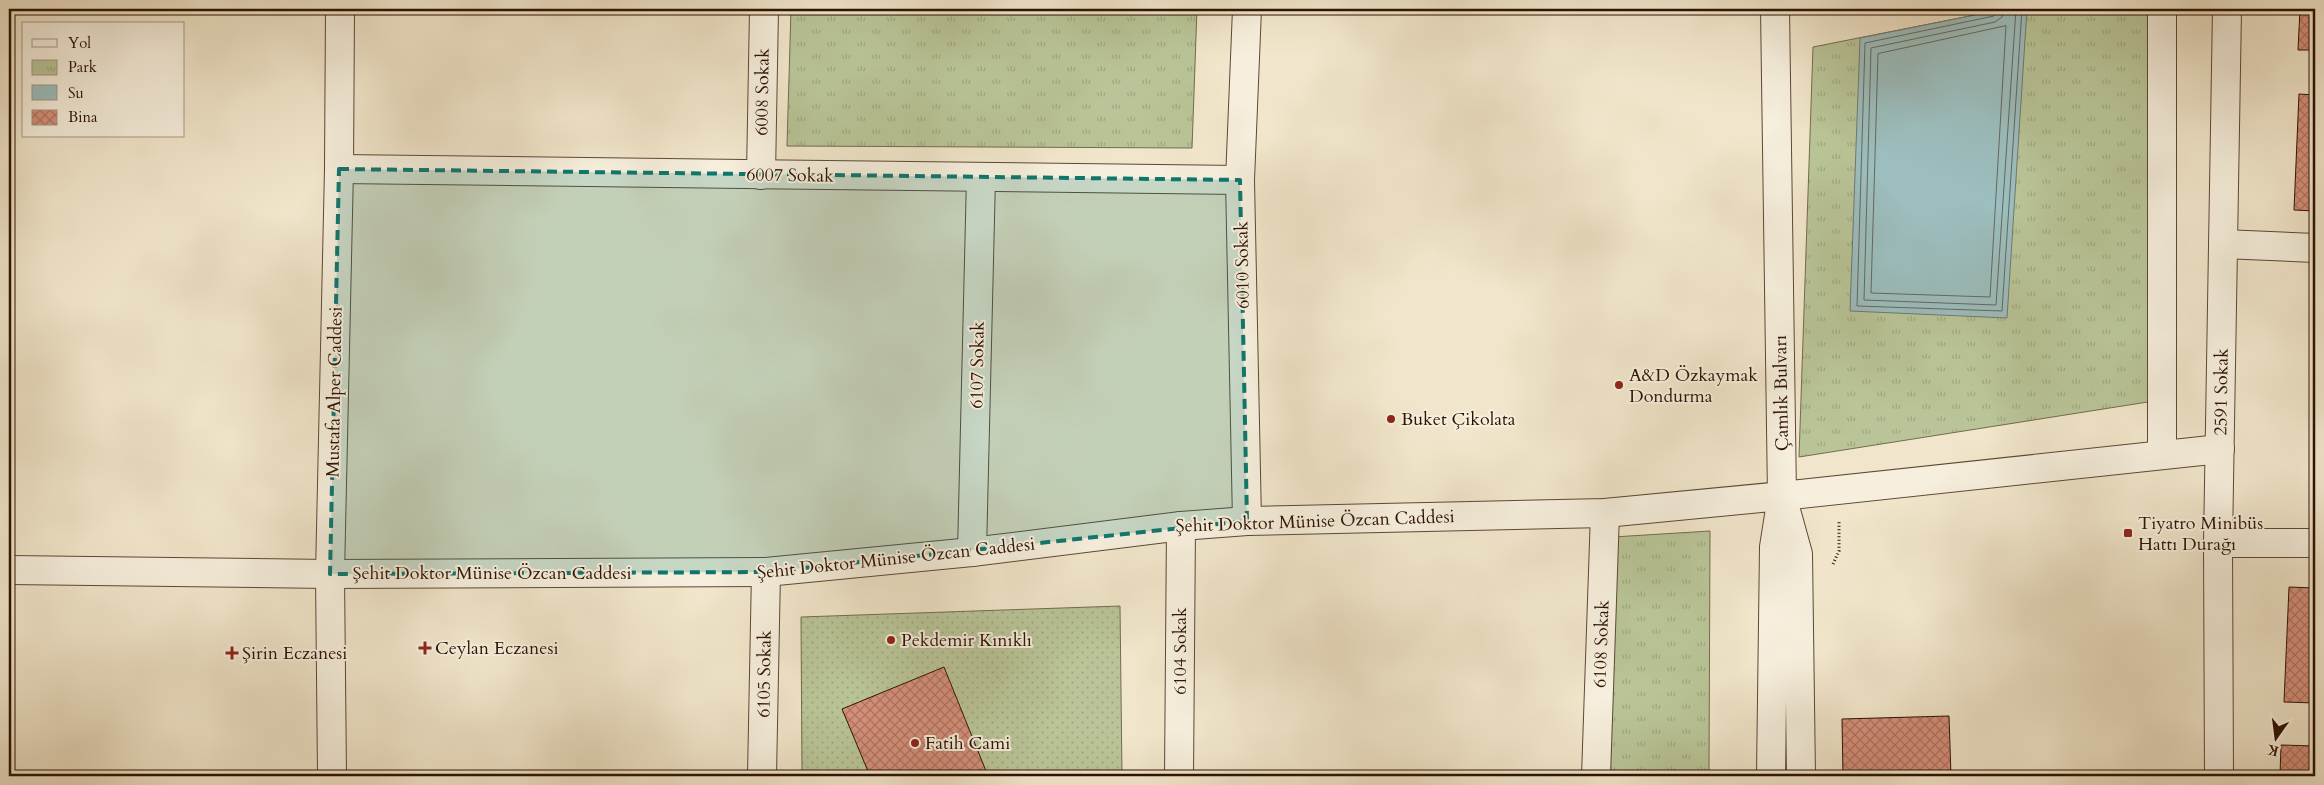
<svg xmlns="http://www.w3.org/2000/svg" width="2324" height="785" viewBox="0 0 2324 785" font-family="Cardo,serif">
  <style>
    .grass { fill: url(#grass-dots); stroke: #736c4e }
    .park { fill: url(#park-tufts); stroke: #736c4e }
    .water { fill: #9cbebe; stroke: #707973 }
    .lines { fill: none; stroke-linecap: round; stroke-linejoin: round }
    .shore { stroke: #646860; stroke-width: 1 }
    .building { fill: url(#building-cross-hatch); stroke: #2d1203 }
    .minor-casing { stroke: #5e4735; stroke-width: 30 }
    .path { stroke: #2d1203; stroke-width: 3; stroke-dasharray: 1 2.5; stroke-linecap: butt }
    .minor { stroke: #f6efdd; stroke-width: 28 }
    .marked { fill: #0f766e; fill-opacity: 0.2; stroke: #0f766e; stroke-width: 4; stroke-dasharray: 10 6; stroke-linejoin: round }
    .poi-dot { fill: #8f2418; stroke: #f6efdd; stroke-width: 2 }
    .labels { text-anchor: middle; stroke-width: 4; stroke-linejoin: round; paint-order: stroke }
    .street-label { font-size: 18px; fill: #2d1203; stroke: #f6efdd }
    .poi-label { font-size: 18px; fill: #2d1203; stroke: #f6efdd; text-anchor: start }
  </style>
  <defs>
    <pattern id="grass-dots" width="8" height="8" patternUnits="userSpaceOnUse" patternTransform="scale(1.25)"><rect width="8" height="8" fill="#b9c598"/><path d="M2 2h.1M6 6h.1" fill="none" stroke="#9fa881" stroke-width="1.8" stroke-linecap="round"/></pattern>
    <pattern id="park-tufts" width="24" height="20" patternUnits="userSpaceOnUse" patternTransform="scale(1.25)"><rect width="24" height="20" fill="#b9c598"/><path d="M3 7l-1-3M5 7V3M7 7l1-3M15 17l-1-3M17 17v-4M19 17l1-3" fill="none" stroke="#9fa881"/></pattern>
    <pattern id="building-cross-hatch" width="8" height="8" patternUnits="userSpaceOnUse" patternTransform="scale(1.25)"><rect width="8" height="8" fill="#d6907b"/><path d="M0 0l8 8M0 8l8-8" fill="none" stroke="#ae7463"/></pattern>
  </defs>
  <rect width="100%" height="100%" fill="#f1e6cb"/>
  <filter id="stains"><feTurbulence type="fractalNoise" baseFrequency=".004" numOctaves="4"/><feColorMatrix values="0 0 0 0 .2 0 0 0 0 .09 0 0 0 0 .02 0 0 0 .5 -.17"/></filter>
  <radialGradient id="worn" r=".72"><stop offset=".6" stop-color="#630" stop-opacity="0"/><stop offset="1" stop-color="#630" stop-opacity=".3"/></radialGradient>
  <path class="grass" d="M1120,606L1122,776H802L801,617Z"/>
  <g class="park">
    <path d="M791,9H1197L1192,148L787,146Z"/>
    <path d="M2005,9H2169L2154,401L1799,457L1813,47Z"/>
    <path d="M1710,531L1709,776H1604L1613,537Z"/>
  </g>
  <path class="water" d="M2005,9H2027L2007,318L1850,311L1860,38Z"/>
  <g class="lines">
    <g class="shore">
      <path d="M1998,9L1997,13L1994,16L1865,43L1857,306L2002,311L2022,9"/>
      <path d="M2005,9L2002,17L1995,22L1871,48L1864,300L1996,305L2016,9"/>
      <path d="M2006,26L1990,297L1871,293L1878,54Z"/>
    </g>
  </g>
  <g class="building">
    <path d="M2300,9H2315V50H2298Z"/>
    <path d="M2299,94L2315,95V211L2294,210Z"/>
    <path d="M2289,587L2315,588V703L2284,702Z"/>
    <path d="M944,667L988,776H870L842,709Z"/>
    <path d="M1949,716L1951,776H1843L1842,719Z"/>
    <path d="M2281,745L2315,746V776H2280Z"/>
  </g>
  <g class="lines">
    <g class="minor-casing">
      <g id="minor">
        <path d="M1247,9L1240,180L1247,521"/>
        <path d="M2162,9V455"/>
        <path d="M339,169L1240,180"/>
        <path d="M761,175L764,9"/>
        <path d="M2223,244L2315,248"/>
        <path d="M1785,507L1798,554L1801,776"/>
        <path d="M2218,543H2315"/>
        <path d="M972,552L981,177"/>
        <path d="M9,570L330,574L766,572L972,552L1181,526L1247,521L1605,513L1782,496L2220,449"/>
        <path d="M332,776L330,574L339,169L340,9"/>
        <path d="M762,776L766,572"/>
        <path d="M1179,776L1181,526"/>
        <path d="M1596,776L1605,513"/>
        <path d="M1771,776L1774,547L1782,496L1775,9"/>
        <path d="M2219,776L2218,543L2227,9"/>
      </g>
    </g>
    <path class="path" d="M1833,564L1839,551V522"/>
    <use href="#minor" class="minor"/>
  </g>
  <path class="marked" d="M339,169L1240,180L1247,521L766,572L330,574Z"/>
  <g class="poi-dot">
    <circle cx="1619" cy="385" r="5"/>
    <circle cx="1391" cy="419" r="5"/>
    <rect x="2123" y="528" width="10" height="10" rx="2.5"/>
    <circle cx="891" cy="640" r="5"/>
    <path d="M422.5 640.5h5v5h5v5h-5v5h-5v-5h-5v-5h5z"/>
    <path d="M229.5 645.5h5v5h5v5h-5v5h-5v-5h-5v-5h5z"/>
    <circle cx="915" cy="743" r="5"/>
  </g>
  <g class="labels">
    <g class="street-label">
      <text transform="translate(762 92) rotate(-89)" y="6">6008 Sokak</text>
      <text transform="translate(790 175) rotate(1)" y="6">6007 Sokak</text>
      <text transform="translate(1242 265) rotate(-91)" y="6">6010 Sokak</text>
      <text transform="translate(977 365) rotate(-89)" y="6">6107 Sokak</text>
      <text transform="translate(334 392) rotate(-89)" y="6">Mustafa Alper Caddesi</text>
      <text transform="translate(2221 392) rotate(-89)" y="6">2591 Sokak</text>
      <text transform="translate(1781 393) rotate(-91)" y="6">Çamlık Bulvarı</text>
      <text transform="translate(1315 521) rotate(-2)" y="6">Şehit Doktor Münise Özcan Caddesi</text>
      <text transform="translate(896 558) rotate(-6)" y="6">Şehit Doktor Münise Özcan Caddesi</text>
      <text x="492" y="579">Şehit Doktor Münise Özcan Caddesi</text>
      <text transform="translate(1601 644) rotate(-88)" y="6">6108 Sokak</text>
      <text transform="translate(1180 651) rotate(-90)" y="6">6104 Sokak</text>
      <text transform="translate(764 674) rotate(-89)" y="6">6105 Sokak</text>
    </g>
    <g class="poi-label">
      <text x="1629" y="381">A&amp;D Özkaymak<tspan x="1629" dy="21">Dondurma</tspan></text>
      <text x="1401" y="425">Buket Çikolata</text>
      <text x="2138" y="529">Tiyatro Minibüs<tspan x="2138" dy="21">Hattı Durağı</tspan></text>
      <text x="901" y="646">Pekdemir Kınıklı</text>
      <text x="435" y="654">Ceylan Eczanesi</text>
      <text x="242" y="659">Şirin Eczanesi</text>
      <text x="925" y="749">Fatih Cami</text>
    </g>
  </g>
  <rect width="2324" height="785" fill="none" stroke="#f1e6cb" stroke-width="30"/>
  <rect x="10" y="10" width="2304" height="765" fill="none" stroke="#2d1203" stroke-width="2.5"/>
  <rect x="15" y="15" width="2294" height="755" fill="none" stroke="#2d1203"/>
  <rect x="22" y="22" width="162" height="115" fill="#f6efdd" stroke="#a69786"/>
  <rect x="32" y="39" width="25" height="8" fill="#f6efdd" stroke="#a69786"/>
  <text x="68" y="48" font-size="15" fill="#2d1203">Yol</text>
  <rect x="32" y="60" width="25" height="15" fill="url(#park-tufts)" stroke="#a69786"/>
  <text x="68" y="72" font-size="15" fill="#2d1203">Park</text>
  <rect x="32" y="85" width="25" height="15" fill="#9cbebe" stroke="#a69786"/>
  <text x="68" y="98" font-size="15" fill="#2d1203">Su</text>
  <rect x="32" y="110" width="25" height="15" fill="url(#building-cross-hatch)" stroke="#a69786"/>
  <text x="68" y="122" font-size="15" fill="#2d1203">Bina</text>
  <g transform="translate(2276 738) rotate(194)" stroke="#f6efdd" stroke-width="4" paint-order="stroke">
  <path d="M0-4L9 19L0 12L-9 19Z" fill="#2d1203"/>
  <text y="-8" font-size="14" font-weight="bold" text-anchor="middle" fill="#2d1203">K</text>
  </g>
  <rect width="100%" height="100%" filter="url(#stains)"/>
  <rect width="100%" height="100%" fill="url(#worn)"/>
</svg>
